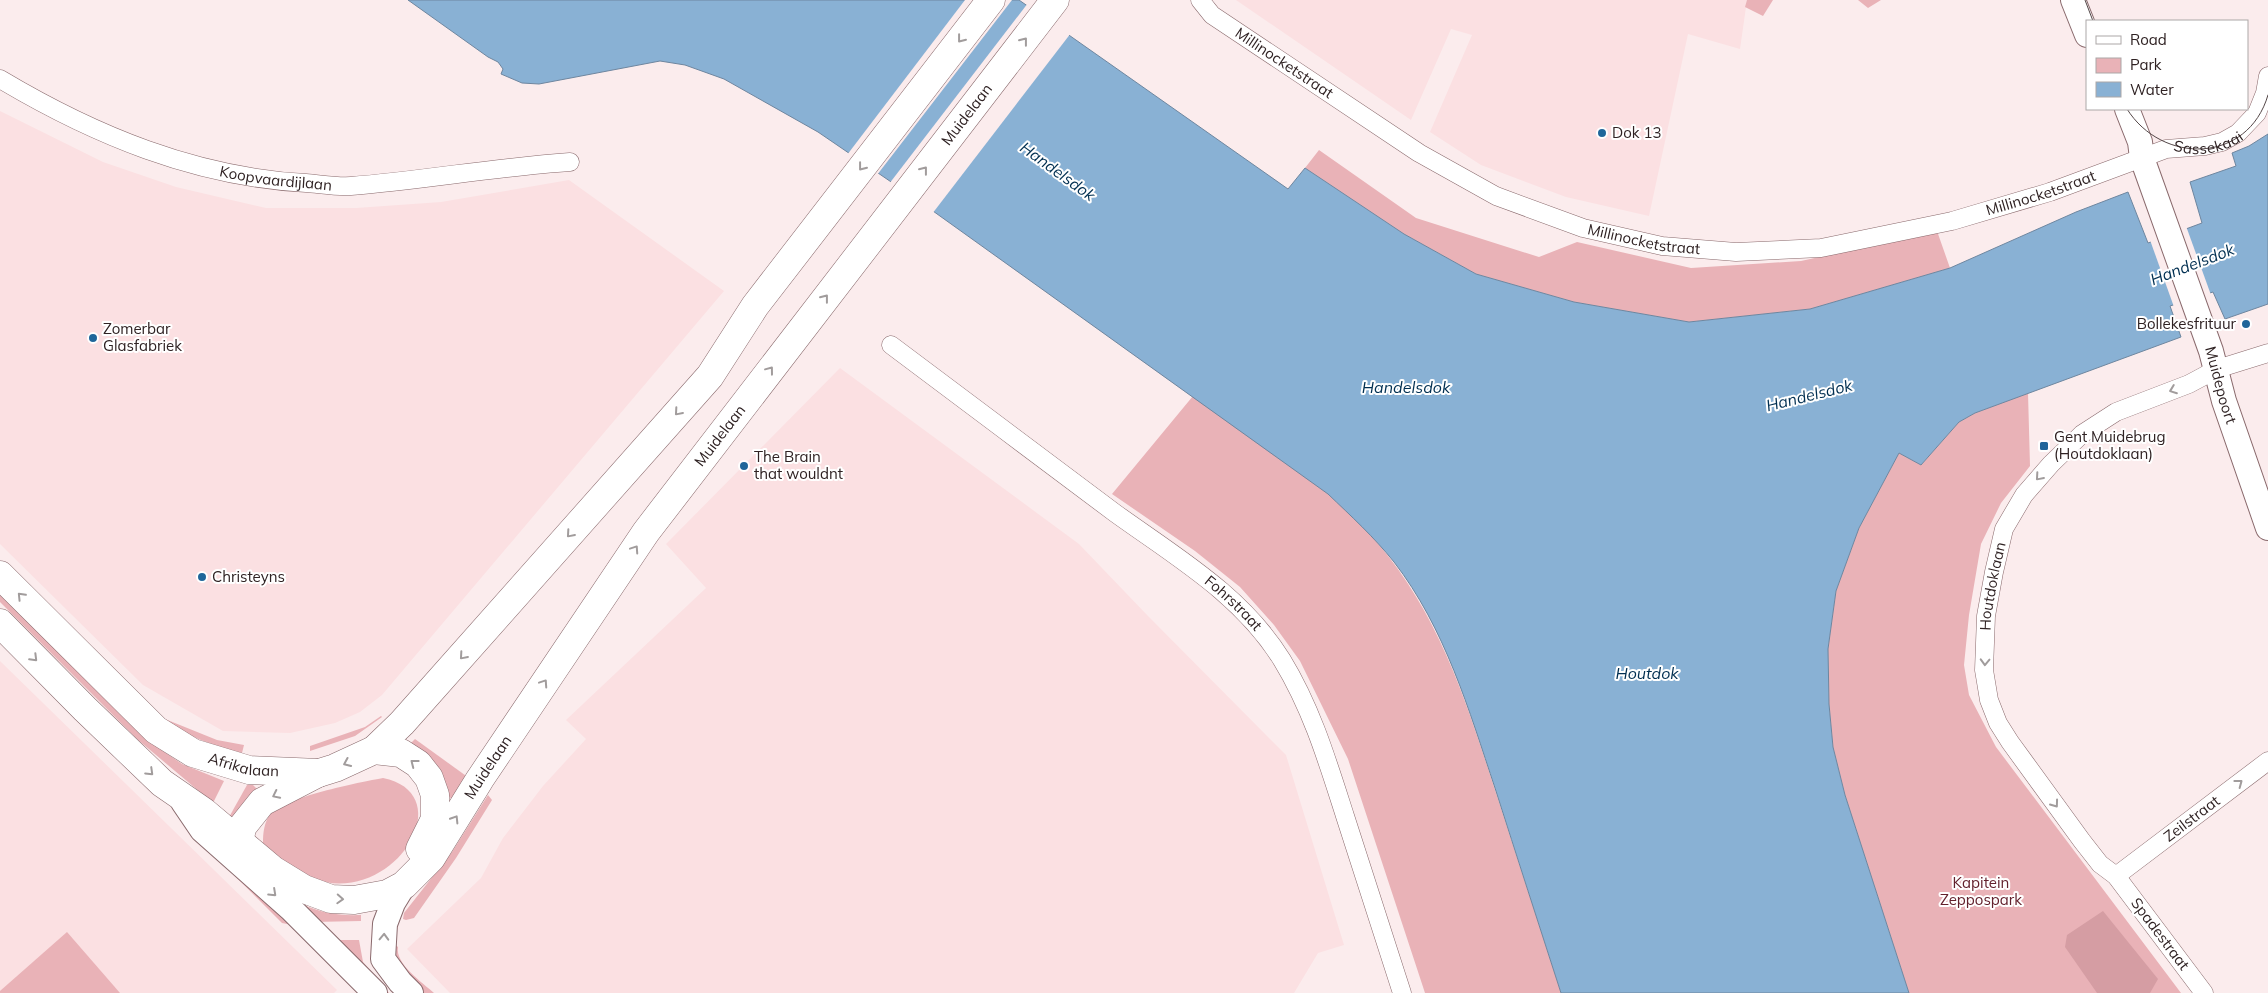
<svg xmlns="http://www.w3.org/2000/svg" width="2268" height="993" viewBox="0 0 2268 993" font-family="Mulish,sans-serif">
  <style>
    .built { fill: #fbe0e2 }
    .green { fill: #e9b2b7 }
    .forest { fill: #d59da3 }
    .water { fill: #89b1d4; stroke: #6e869f }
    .pier { fill: #fbeced }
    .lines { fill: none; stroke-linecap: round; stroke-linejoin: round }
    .street-casing { stroke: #89696c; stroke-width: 19 }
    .secondary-casing { stroke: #89696c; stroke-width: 26 }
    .primary-casing { stroke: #89696c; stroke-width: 29 }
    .street { stroke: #fff; stroke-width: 18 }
    .secondary { stroke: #fff; stroke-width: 24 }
    .primary { stroke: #fff; stroke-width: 28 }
    .tram { stroke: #544748; stroke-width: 1 }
    .oneway { stroke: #a19c9c }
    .poi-dot { fill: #1f669a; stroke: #fff; stroke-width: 2 }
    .labels { text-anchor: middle; stroke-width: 4; stroke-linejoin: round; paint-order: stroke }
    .street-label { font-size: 15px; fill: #2f2223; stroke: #fff }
    .poi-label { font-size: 15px; fill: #2f2223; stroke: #fff; text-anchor: start }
    .park-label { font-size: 15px; fill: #63212d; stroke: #fff }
    .water-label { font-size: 16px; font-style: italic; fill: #002f51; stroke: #fff }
  </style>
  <rect width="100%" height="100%" fill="#fbeced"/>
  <g class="built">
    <path d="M1236,0H1747L1740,49L1688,34L1649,216L1566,197L1481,165L1430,132L1472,35L1451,29L1411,120Z"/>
    <path d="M0,111L103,162L176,187L266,208H356L441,202L569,180L724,291L382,695L360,712L335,723L290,733L223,731L143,685L0,544Z"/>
    <path d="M840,368L1079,544L1148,616L1286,755L1344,945L1318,953L1294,993H450L407,949L481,878L503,838L543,786L586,739L566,720L706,588L666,544Z"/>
    <path d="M0,661L337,990L334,993H0Z"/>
  </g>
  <g class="green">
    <path d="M1747,0H1773L1763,16L1745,7Z"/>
    <path d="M1858,0H1881L1868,8Z"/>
    <path d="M1319,150L1416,218L1539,257L1577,242L1691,268L1801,261L1937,231L1950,268L1810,309L1689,322L1574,302L1476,274L1404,234L1305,168Z"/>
    <path d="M2028,393L2030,466L2001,503L1981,544L1969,615L1964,665L1969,695L1996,747L2181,993H1909L1845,795L1833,747L1829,704L1828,649L1836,591L1859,528L1899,453L1921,465L1959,422L1975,413Z"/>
    <path d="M1193,396C1251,438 1317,477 1366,530C1438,607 1466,701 1498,799C1519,864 1540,928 1561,993H1425L1348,759L1300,661L1274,625L1240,587L1195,551L1112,494Z"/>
    <path d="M0,595L153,744L182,764L224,781L213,803L137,739L0,602Z"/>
    <path d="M381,716L382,717L355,736L310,751V746L365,727Z"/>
    <path d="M160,717L217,740L244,745L242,753C210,745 187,736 160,717Z"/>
    <path d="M415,739L469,778L452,800L410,744Z"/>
    <path d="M383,778C462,794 395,907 313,879C294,872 278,857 263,843C263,833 264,823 270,814C282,798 360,782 383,778Z"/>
    <path d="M247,785H253L257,789L234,823L228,819Z"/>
    <path d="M488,795L492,800L456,858L414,918L406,920L403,919L404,913L452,852Z"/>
    <path d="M210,851L292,925L282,923Z"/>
    <path d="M294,900C316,912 336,916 361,915V921L313,922Z"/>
    <path d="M67,932L120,993H0V991Z"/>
    <path d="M332,940H359L363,962L389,993H385Z"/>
    <path d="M393,943L398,947C395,964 422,982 434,993H422L396,961Z"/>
  </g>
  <path class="forest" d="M2103,911L2158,979L2150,993H2097L2065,947L2067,935Z"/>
  <path class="water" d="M408,0H1019L1288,189L1305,168L1404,234L1476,274L1574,302L1689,322L1810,309L1950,268L2076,212L2128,192L2148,243L2202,223L2190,182L2236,166L2232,153L2249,146L2268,134V304L2225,319L2213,292L2170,306L2181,337L1975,413L1959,422L1921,465L1899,453L1859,528L1836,591L1828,649L1829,704L1833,747L1845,795L1909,993H1561C1539,925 1517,857 1495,788C1469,710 1445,628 1394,562C1374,537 1351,516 1328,494L919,201L818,132L724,79L685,65L660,61L539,84L522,83L501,74L503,69L498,62L488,57Z"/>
  <g class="pier">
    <path d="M965,0H1012L877,175L847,155Z"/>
    <path d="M1028,3L1071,33L932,214L889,184Z"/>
    <path d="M2186,226L2211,295L2174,307L2150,240Z"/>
  </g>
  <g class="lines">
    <g class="street-casing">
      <g id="street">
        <path id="s1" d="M1200,0L1212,15L1419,153L1496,196L1583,228L1662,246L1736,252L1821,248L1952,221L2050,192L2166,149L2205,146L2222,142L2238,133L2257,113L2265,93L2268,76"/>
        <path id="s2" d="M0,79C94,135 195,177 306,183C320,184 336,187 351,186C424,180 497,167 570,162"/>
        <path id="s3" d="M891,345C966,401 1040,457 1115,513C1176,557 1242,595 1282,660C1312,709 1328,763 1345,816C1364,875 1383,934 1402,993"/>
        <path id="s4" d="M2116,876L2268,761"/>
        <path id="s5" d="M2204,993L2116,876L2100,864L2082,841L2010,742L1998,723L1989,700L1984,670L1986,616L1994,572L2004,529L2024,495L2051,464L2082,434L2116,412L2189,384L2217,369L2268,353"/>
      </g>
    </g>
    <g class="secondary-casing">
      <g id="secondary">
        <path d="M2073,0L2087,35"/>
        <path id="s6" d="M2127,109L2140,142L2142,158L2211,351L2224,401L2268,528"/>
        <path d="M183,802L202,830L291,909L375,993"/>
        <path d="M404,885L393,903L385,924L383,959L400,982L411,993"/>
      </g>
    </g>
    <g class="primary-casing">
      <g id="primary">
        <path id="s7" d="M0,575L156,730L193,753L249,770L319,773L335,768L374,750L401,753L418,764L429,778L435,795V819L420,849"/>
        <path id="s8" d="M0,623L85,709L162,783L204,812L273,870L304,889L331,899L354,900L387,894L404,885L431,858L480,779L646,532L1055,0"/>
        <path d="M374,750L402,723L710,376L755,306L991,0"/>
        <path d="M237,856L242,827L262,802L318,773"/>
      </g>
    </g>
    <use href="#street" class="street"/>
    <use href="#secondary" class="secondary"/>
    <use href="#primary" class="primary"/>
    <g class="tram">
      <path d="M2085,0L2093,21"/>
      <path id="s9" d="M2127,109C2162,165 2248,164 2268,95"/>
    </g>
  </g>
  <defs><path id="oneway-chevron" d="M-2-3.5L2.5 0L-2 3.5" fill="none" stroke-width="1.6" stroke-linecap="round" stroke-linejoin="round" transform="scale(1.25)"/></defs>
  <g class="oneway">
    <use href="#oneway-chevron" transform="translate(961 39) rotate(128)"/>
    <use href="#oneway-chevron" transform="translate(1024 41) rotate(-52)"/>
    <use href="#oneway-chevron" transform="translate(862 167) rotate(128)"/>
    <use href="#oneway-chevron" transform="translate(924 170) rotate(-52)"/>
    <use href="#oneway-chevron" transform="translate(825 298) rotate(-52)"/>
    <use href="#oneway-chevron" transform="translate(770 370) rotate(-53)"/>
    <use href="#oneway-chevron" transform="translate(2173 390) rotate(159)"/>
    <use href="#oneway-chevron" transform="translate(678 412) rotate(131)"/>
    <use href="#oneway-chevron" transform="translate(2039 477) rotate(131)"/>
    <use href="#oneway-chevron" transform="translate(570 534) rotate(131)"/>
    <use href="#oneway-chevron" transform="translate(635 549) rotate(-56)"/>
    <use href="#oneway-chevron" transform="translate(21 596) rotate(-134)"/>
    <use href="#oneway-chevron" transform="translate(463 656) rotate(131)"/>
    <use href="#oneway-chevron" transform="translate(34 658) rotate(45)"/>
    <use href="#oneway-chevron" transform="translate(1985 662) rotate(92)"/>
    <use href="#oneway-chevron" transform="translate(544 683) rotate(-56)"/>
    <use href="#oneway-chevron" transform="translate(347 763) rotate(156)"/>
    <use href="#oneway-chevron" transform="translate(414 763) rotate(-142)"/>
    <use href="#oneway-chevron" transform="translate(150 772) rotate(44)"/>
    <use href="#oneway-chevron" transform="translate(2239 783) rotate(-37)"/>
    <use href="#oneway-chevron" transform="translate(276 795) rotate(154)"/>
    <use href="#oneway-chevron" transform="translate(2055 804) rotate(54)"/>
    <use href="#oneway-chevron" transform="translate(455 819) rotate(-58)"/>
    <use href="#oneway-chevron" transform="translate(273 893) rotate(43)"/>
    <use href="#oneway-chevron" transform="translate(340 899) rotate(3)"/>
    <use href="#oneway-chevron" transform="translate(384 937) rotate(-88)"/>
  </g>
  <g class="poi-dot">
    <circle cx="1602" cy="133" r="5"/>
    <circle cx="2246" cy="324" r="5"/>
    <circle cx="93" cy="338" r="5"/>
    <rect x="2039" y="441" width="10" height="10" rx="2.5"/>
    <circle cx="744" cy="466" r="5"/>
    <circle cx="202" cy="577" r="5"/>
  </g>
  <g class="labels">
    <g class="street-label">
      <text dy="5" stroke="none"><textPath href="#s1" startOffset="106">Millinocketstraat</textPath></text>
      <text dy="5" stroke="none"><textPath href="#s8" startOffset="1465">Muidelaan</textPath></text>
      <text dy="5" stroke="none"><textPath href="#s9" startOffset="96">Sassekaai</textPath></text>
      <text dy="5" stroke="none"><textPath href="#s2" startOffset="296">Koopvaardijlaan</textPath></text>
      <text dy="5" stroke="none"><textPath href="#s1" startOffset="916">Millinocketstraat</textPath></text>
      <text dy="5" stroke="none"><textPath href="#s1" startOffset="511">Millinocketstraat</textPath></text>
      <text dy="5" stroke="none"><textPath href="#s6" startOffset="292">Muidepoort</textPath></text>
      <text dy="5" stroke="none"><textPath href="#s8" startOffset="1060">Muidelaan</textPath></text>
      <text dy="5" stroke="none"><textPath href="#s5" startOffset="480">Houtdoklaan</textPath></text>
      <text dy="5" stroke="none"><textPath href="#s3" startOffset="429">Fohrstraat</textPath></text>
      <text dy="5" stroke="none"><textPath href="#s7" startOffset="316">Afrikalaan</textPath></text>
      <text dy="5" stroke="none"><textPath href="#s8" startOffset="655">Muidelaan</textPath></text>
      <text dy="5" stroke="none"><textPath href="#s4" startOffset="95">Zeilstraat</textPath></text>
      <text transform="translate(2160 934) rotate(53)" y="5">Spadestraat</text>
    </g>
    <g class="poi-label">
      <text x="1612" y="138">Dok 13</text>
      <text x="2236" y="329" text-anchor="end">Bollekesfrituur</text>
      <text x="103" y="334">Zomerbar<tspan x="103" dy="17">Glasfabriek</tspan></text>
      <text x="2054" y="442">Gent Muidebrug<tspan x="2054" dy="17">(Houtdoklaan)</tspan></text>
      <text x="754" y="462">The Brain<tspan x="754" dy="17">that wouldnt</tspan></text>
      <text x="212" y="582">Christeyns</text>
    </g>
    <g class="park-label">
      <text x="1981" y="888">Kapitein<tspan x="1981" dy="17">Zeppospark</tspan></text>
    </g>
    <g class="water-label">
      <text transform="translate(1058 171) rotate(36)" y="6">Handelsdok</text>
      <text transform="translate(2192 264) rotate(-21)" y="6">Handelsdok</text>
      <text x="1406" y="393">Handelsdok</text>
      <text transform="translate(1809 395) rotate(-14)" y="6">Handelsdok</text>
      <text x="1647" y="679">Houtdok</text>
    </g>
  </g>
  <rect x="2086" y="20" width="162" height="90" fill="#ffffff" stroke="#aca7a7"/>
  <rect x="2096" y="36" width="25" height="8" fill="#ffffff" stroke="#aca7a7"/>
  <text x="2130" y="45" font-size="15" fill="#2f2223">Road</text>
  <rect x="2096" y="58" width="25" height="15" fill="#e9b2b7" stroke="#aca7a7"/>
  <text x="2130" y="70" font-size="15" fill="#2f2223">Park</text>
  <rect x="2096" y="82" width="25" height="15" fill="#89b1d4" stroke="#aca7a7"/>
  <text x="2130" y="95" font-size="15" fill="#2f2223">Water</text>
</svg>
